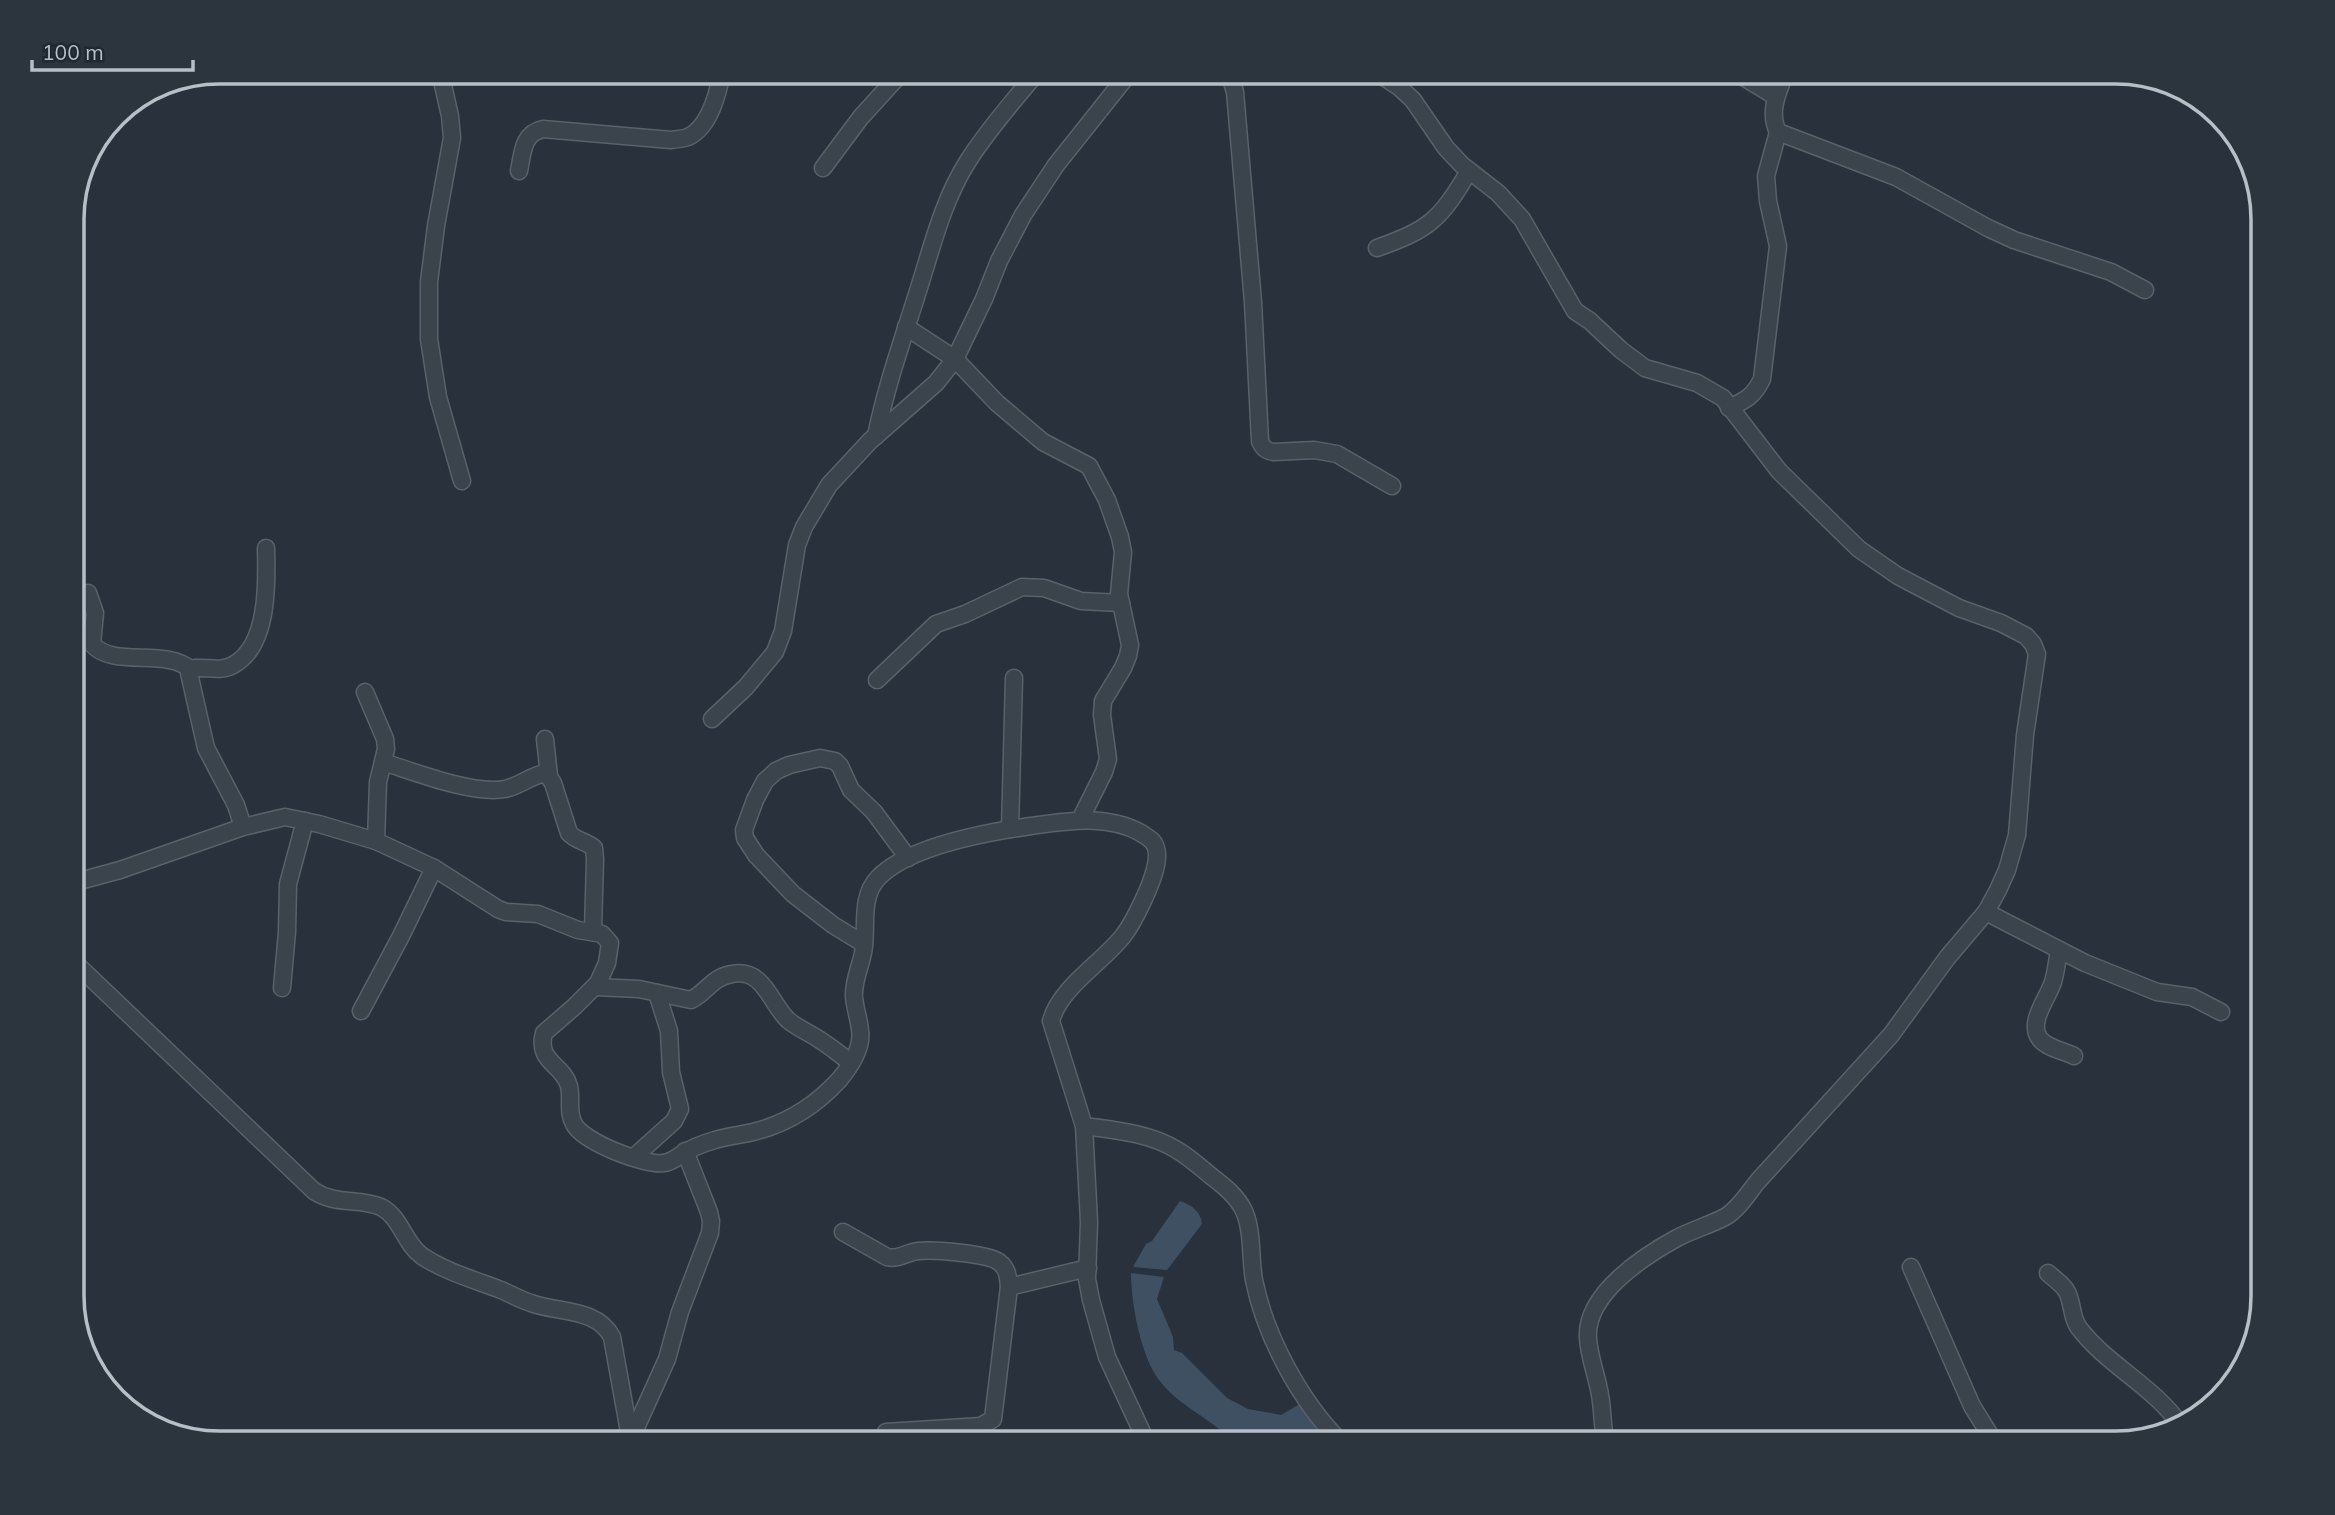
<svg xmlns="http://www.w3.org/2000/svg" width="2335" height="1515" viewBox="0 0 2335 1515" font-family="Mulish,sans-serif">
  <style>
    .water { fill: #405063 }
    .lines { fill: none; stroke-linecap: round; stroke-linejoin: round }
    .minor-casing { stroke: #59616a; stroke-width: 19 }
    .minor { stroke: #3b434c; stroke-width: 16 }
    .rim { fill: none; stroke: #b7bec7; stroke-width: 3.5 }
  </style>
  <rect width="100%" height="100%" fill="#28313c"/>
  <g class="water">
    <path d="M1180,1201C1191,1205 1201,1211 1202,1224L1167,1270L1133,1267L1146,1244L1152,1241Z"/>
    <path d="M1131,1273L1164,1277L1157,1299L1173,1337L1174,1350L1182,1353L1227,1398L1248,1409L1281,1415L1298,1405L1308,1412L1321,1432C1307,1446 1291,1443 1271,1443C1235,1443 1233,1439 1204,1418C1188,1407 1171,1396 1159,1380C1141,1357 1131,1303 1131,1273Z"/>
  </g>
  <g class="lines">
    <g class="minor-casing">
      <g id="minor">
        <path d="M440,72L450,116L452,138L436,226L429,282V339L438,397L462,481"/>
        <path d="M1229,72L1235,92L1253,302L1260,441C1263,448 1266,451 1274,452L1314,450L1337,454L1392,486"/>
        <path d="M1371,72L1384,77L1399,87L1413,100L1446,148L1462,165L1498,193L1522,219L1575,311L1590,321L1621,350L1645,368L1697,383L1723,398L1779,471L1859,549L1898,576L1959,608L2001,623L2026,636L2033,644L2037,654L2025,735L2017,835L2007,870L1998,890L1986,912L1947,958L1891,1035L1758,1181C1748,1193 1739,1209 1725,1217C1710,1225 1692,1230 1677,1238C1644,1256 1585,1294 1588,1338C1589,1357 1597,1376 1600,1395C1603,1411 1602,1428 1606,1443"/>
        <path d="M1735,72L1776,97"/>
        <path d="M1786,72C1778,91 1768,112 1778,132L1896,177L1988,228L2014,240L2111,272L2145,290"/>
        <path d="M823,168L861,117L902,72"/>
        <path d="M519,171C523,152 522,134 543,129L671,140C676,139 683,139 688,137C710,127 718,93 722,72"/>
        <path d="M1377,248C1430,229 1440,220 1469,171"/>
        <path d="M906,327L955,359L997,403L1043,442L1089,466L1107,500L1120,537L1123,552L1119,594L1130,645L1128,656L1123,668L1103,701L1102,715L1108,759L1104,772L1080,820"/>
        <path d="M1729,408C1746,400 1754,396 1762,379L1778,246L1768,201L1766,176L1778,132"/>
        <path d="M876,436C886,386 903,339 918,291C932,247 943,200 968,161C988,129 1014,101 1037,72"/>
        <path d="M88,593L95,613L92,644C113,669 167,647 191,670"/>
        <path d="M877,680L936,624L965,614L1022,587L1044,588L1081,601L1121,603"/>
        <path d="M365,692L385,739L386,749L378,782L376,841"/>
        <path d="M712,719L746,687L775,652L783,631L797,545L804,527L829,485L870,441L936,383L955,359L984,299L999,261L1023,215L1056,165L1130,72"/>
        <path d="M545,739L549,776"/>
        <path d="M383,762C415,772 473,795 505,789C520,786 531,775 546,773L553,783L569,833C576,841 586,841 594,848L595,859L593,931"/>
        <path d="M243,827L236,805L206,748L189,673L195,668C208,667 221,672 233,665C269,646 267,582 266,548"/>
        <path d="M1010,829L1014,678"/>
        <path d="M72,883L120,870L243,827L285,817L319,824L376,841L434,868L498,909L506,912L538,914L578,930L602,934L610,943L607,963L598,983L574,1007L544,1033C536,1062 563,1064 569,1086C572,1099 567,1112 574,1124C583,1142 645,1166 664,1163C672,1162 677,1157 684,1153C693,1147 705,1143 715,1140C727,1136 741,1135 753,1132C786,1124 816,1105 839,1080C850,1067 863,1048 860,1030C859,1019 855,1008 854,997C853,982 860,968 863,953C868,929 859,898 878,878C909,846 989,832 1031,826C1067,821 1107,814 1141,833C1147,837 1154,840 1156,848C1160,861 1152,880 1147,892C1140,907 1134,922 1123,936C1102,963 1060,987 1051,1021L1084,1126L1089,1222L1087,1279L1091,1300L1107,1357L1147,1443"/>
        <path d="M1986,912L2085,963L2157,992L2192,997L2221,1012"/>
        <path d="M864,944L833,925L793,894L756,855L745,838L744,830L755,800L765,781L776,771L789,765L820,758L835,761L840,766L851,790L874,812L908,858"/>
        <path d="M2059,950C2057,961 2056,972 2053,982C2048,998 2027,1023 2040,1039C2047,1048 2064,1051 2074,1056"/>
        <path d="M72,960L314,1191C337,1206 358,1197 381,1207C401,1217 404,1243 422,1256C446,1272 475,1280 501,1290C511,1294 521,1300 531,1303C558,1313 597,1308 612,1337L631,1443"/>
        <path d="M595,987L639,989L691,1000C707,992 712,977 732,974C764,968 770,1003 788,1020C797,1028 810,1033 820,1040C831,1047 841,1055 851,1063"/>
        <path d="M282,988L287,932L288,884L305,821"/>
        <path d="M361,1011L401,936L434,868"/>
        <path d="M1084,1126C1114,1130 1150,1133 1177,1150C1189,1157 1200,1167 1211,1176C1224,1186 1237,1196 1244,1211C1253,1231 1250,1258 1254,1280C1265,1336 1301,1403 1342,1443"/>
        <path d="M634,1157L674,1121L680,1109L671,1072L669,1031L657,993"/>
        <path d="M843,1232L887,1257C899,1260 907,1252 918,1251C933,1249 989,1254 999,1262C1008,1269 1008,1277 1009,1287L993,1419L981,1426L886,1432"/>
        <path d="M1911,1267L1972,1406L1995,1443"/>
        <path d="M2048,1273C2054,1279 2063,1284 2067,1292C2073,1303 2071,1318 2079,1328C2108,1366 2155,1387 2181,1426"/>
        <path d="M1009,1287L1088,1268"/>
        <path d="M632,1443L634,1432L667,1359L680,1312L710,1233L711,1221L709,1212L685,1151"/>
      </g>
    </g>
    <use href="#minor" class="minor"/>
  </g>
  <path d="M0 0H2335V1515H0ZM219 84H2116A135 135 0 0 1 2251 219V1296A135 135 0 0 1 2116 1431H219A135 135 0 0 1 84 1296V219A135 135 0 0 1 219 84Z" fill="#2c343d" fill-rule="evenodd"/>
  <path class="rim" d="M219 84H2116A135 135 0 0 1 2251 219V1296A135 135 0 0 1 2116 1431H219A135 135 0 0 1 84 1296V219A135 135 0 0 1 219 84Z"/>
  <path d="M32 60v10h161v-10" fill="none" stroke="#b7bec7" stroke-width="3.5"/>
  <text x="42" y="60" font-size="21" fill="#b7bec7" stroke="#202831" stroke-width="5" paint-order="stroke">100 m</text>
</svg>
